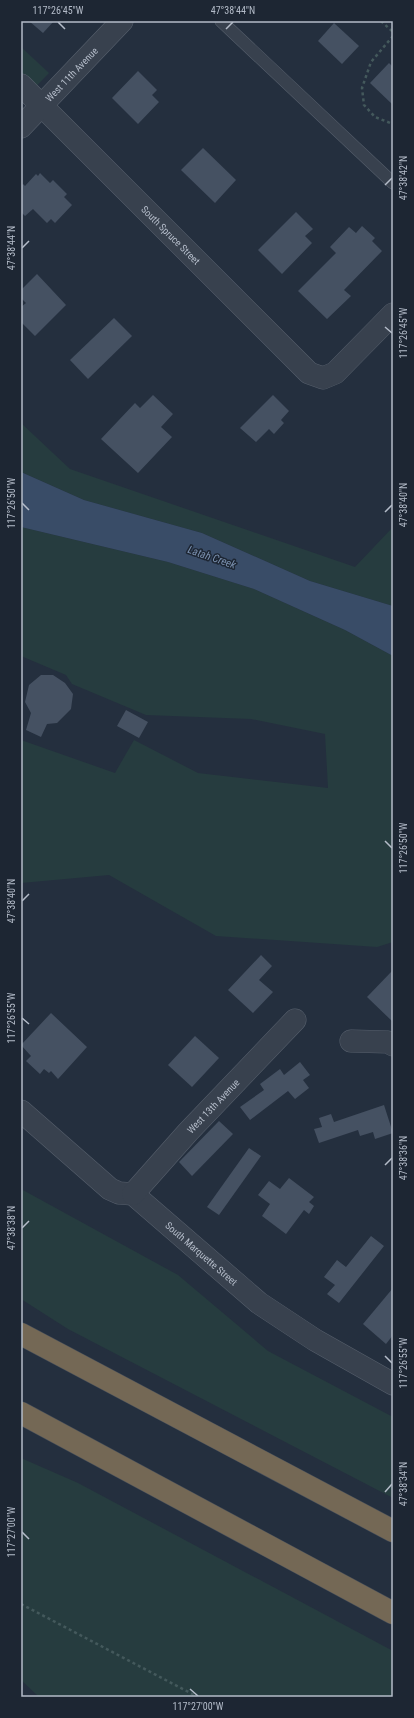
<svg xmlns="http://www.w3.org/2000/svg" width="414" height="1718" viewBox="0 0 414 1718" font-family="'Roboto Condensed',sans-serif">
  <style>
    .green { fill: #263c3f }
    .water { fill: #394c67 }
    .building { fill: #455162 }
    .lines { fill: none; stroke-linecap: round; stroke-linejoin: round }
    .lane-casing { stroke: #565f6c; stroke-width: 13 }
    .street-casing { stroke: #565f6c; stroke-width: 23 }
    .highway-casing { stroke: #434c59; stroke-width: 23 }
    .path { stroke: #44595c; stroke-width: 2.5; stroke-dasharray: 3 3; stroke-linecap: butt }
    .lane { stroke: #38414e; stroke-width: 12 }
    .street { stroke: #38414e; stroke-width: 22 }
    .highway { stroke: #746855; stroke-width: 22 }
    .ticks { fill: none; stroke: #b4bcc9; stroke-width: 1.5 }
    .labels { text-anchor: middle; stroke-width: 3; stroke-linejoin: round; paint-order: stroke }
    .street-label { font-size: 10px; fill: #b4bcc9; stroke: #1d2633 }
    .water-label { font-size: 11px; font-style: italic; fill: #7c92b1; stroke: #1d2633 }
    .neatline { fill: none; stroke: #b4bcc9; stroke-width: 1.5 }
    .ticks-label { font-size: 10px; text-anchor: middle; fill: #b4bcc9 }
  </style>
  <rect width="100%" height="100%" fill="#242f3e"/>
  <g class="green">
    <path d="M21,47L49,73L21,102Z"/>
    <path d="M21,423L70,469L355,567L393,527V606L310,581L202,533L84,500L21,472Z"/>
    <path d="M21,527L168,562L254,589L345,630L393,656V942L377,947L216,936L109,875L21,883V740L115,773L134,740L198,773L328,788L325,734L251,719L146,715L72,684L66,675L21,656Z"/>
    <path d="M21,1189L178,1275L268,1351L393,1417V1498L68,1329L21,1299Z"/>
    <path d="M21,1458L78,1483L393,1651V1697H39L21,1680Z"/>
  </g>
  <path class="water" d="M21,472L84,500L202,533L310,581L393,606V656L345,630L254,589L168,562L21,527Z"/>
  <g class="building">
    <path d="M29,21H54L43,33Z"/>
    <path d="M334,23L359,46L342,64L318,41Z"/>
    <path d="M389,63L393,67V105L370,83Z"/>
    <path d="M138,71L157,90L152,95L159,102L138,124L112,98Z"/>
    <path d="M203,148L236,180L215,203L181,170Z"/>
    <path d="M40,173L50,183L53,180L67,194L64,197L72,205L55,223L51,219L47,223L33,209L25,216L21,212V186L23,184L25,186L36,174L38,176Z"/>
    <path d="M296,212L313,229L305,236L312,243L282,274L258,250Z"/>
    <path d="M362,226L375,238L372,241L382,251L344,290L351,296L327,319L298,291L336,253L330,247L349,227L356,233Z"/>
    <path d="M37,274L66,305L35,336L21,322V307L26,303L21,298V290Z"/>
    <path d="M114,318L132,336L88,379L70,360Z"/>
    <path d="M153,395L173,414L161,427L172,437L138,473L101,439L135,403L140,408Z"/>
    <path d="M273,395L289,411L281,420L284,423L274,434L269,429L256,442L240,428Z"/>
    <path d="M41,675H53L65,683L73,694L71,709L57,723L47,724L41,737L26,730L31,713L25,702L29,685Z"/>
    <path d="M126,710L148,722L139,738L117,726Z"/>
    <path d="M261,955L272,966L259,980L273,992L253,1013L228,990Z"/>
    <path d="M393,970V1022L367,997Z"/>
    <path d="M51,1013L87,1047L58,1079L51,1071L49,1073L44,1069L40,1074L26,1061L31,1056L21,1045Z"/>
    <path d="M195,1036L219,1058L192,1087L168,1065Z"/>
    <path d="M300,1062L310,1075L303,1080L309,1088L295,1099L288,1091L250,1120L240,1107L264,1090L260,1084L280,1069L284,1075Z"/>
    <path d="M384,1105L393,1133L375,1139L373,1132L360,1136L358,1130L319,1143L314,1129L322,1127L319,1118L331,1114L334,1122Z"/>
    <path d="M219,1121L233,1134L192,1176L179,1162Z"/>
    <path d="M249,1148L261,1156L219,1215L207,1207Z"/>
    <path d="M289,1178L314,1197L309,1202L314,1206L309,1214L304,1210L286,1234L262,1216L270,1204L258,1195L269,1181L280,1189Z"/>
    <path d="M371,1236L384,1246L339,1303L327,1294L335,1285L324,1277L337,1260L346,1267Z"/>
    <path d="M393,1288V1335L386,1344L363,1324Z"/>
  </g>
  <g class="lines">
    <g class="lane-casing">
      <path id="lane" d="M221,21L393,183"/>
    </g>
    <g class="street-casing">
      <g id="street">
        <path id="s1" d="M21,85L309,373L323,378L335,373L393,314"/>
        <path id="s2" d="M21,127L122,21"/>
        <path d="M351,1041L388,1042L393,1045"/>
        <path id="s3" d="M21,1111L110,1189L119,1193L133,1194L259,1303L315,1340L393,1384"/>
        <path id="s4" d="M133,1194L188,1132L295,1020"/>
      </g>
    </g>
    <g class="highway-casing">
      <g id="highway">
        <path d="M21,1334L393,1531"/>
        <path d="M21,1413L393,1613"/>
      </g>
    </g>
    <g class="path">
      <path d="M381,21L393,32"/>
      <path d="M393,36L371,62L362,88L364,105L375,117L393,124"/>
      <path d="M21,1604L198,1697"/>
    </g>
    <use href="#lane" class="lane"/>
    <use href="#street" class="street"/>
    <use href="#highway" class="highway"/>
  </g>
  <path class="ticks" d="M58,22L65,29M226,29L233,22M385,185L392,178M22,248L29,241M385,327L392,333M22,503L29,510M385,512L392,505M385,841L392,848M22,901L29,894M22,1018L29,1024M385,1165L392,1158M22,1228L29,1221M385,1356L392,1363M385,1492L392,1484M22,1532L29,1539M190,1689L198,1696"/>
  <g class="labels">
    <g class="street-label">
      <text dy="4" stroke="none"><textPath href="#s2" startOffset="73">West 11th Avenue</textPath></text>
      <text dy="4" stroke="none"><textPath href="#s1" startOffset="212">South Spruce Street</textPath></text>
      <text dy="4" stroke="none"><textPath href="#s4" startOffset="119">West 13th Avenue</textPath></text>
      <text dy="4" stroke="none"><textPath href="#s3" startOffset="233">South Marquette Street</textPath></text>
    </g>
    <g class="water-label">
      <text transform="translate(212 557) rotate(19)" y="4">Latah Creek</text>
    </g>
  </g>
  <rect width="414" height="1718" fill="none" stroke="#1d2633" stroke-width="44"/>
  <rect x="22" y="22" width="370" height="1674" class="neatline"/>
  <g class="ticks-label">
    <text x="58" y="14">117°26'45"W</text>
    <text x="233" y="14">47°38'44"N</text>
    <text transform="translate(403 178) rotate(-90)" y="4">47°38'42"N</text>
    <text transform="translate(11 248) rotate(-90)" y="4">47°38'44"N</text>
    <text transform="translate(403 333) rotate(-90)" y="4">117°26'45"W</text>
    <text transform="translate(11 503) rotate(-90)" y="4">117°26'50"W</text>
    <text transform="translate(403 505) rotate(-90)" y="4">47°38'40"N</text>
    <text transform="translate(403 848) rotate(-90)" y="4">117°26'50"W</text>
    <text transform="translate(11 901) rotate(-90)" y="4">47°38'40"N</text>
    <text transform="translate(11 1018) rotate(-90)" y="4">117°26'55"W</text>
    <text transform="translate(403 1158) rotate(-90)" y="4">47°38'36"N</text>
    <text transform="translate(11 1228) rotate(-90)" y="4">47°38'38"N</text>
    <text transform="translate(403 1363) rotate(-90)" y="4">117°26'55"W</text>
    <text transform="translate(403 1484) rotate(-90)" y="4">47°38'34"N</text>
    <text transform="translate(11 1532) rotate(-90)" y="4">117°27'00"W</text>
    <text x="198" y="1710">117°27'00"W</text>
  </g>
</svg>
